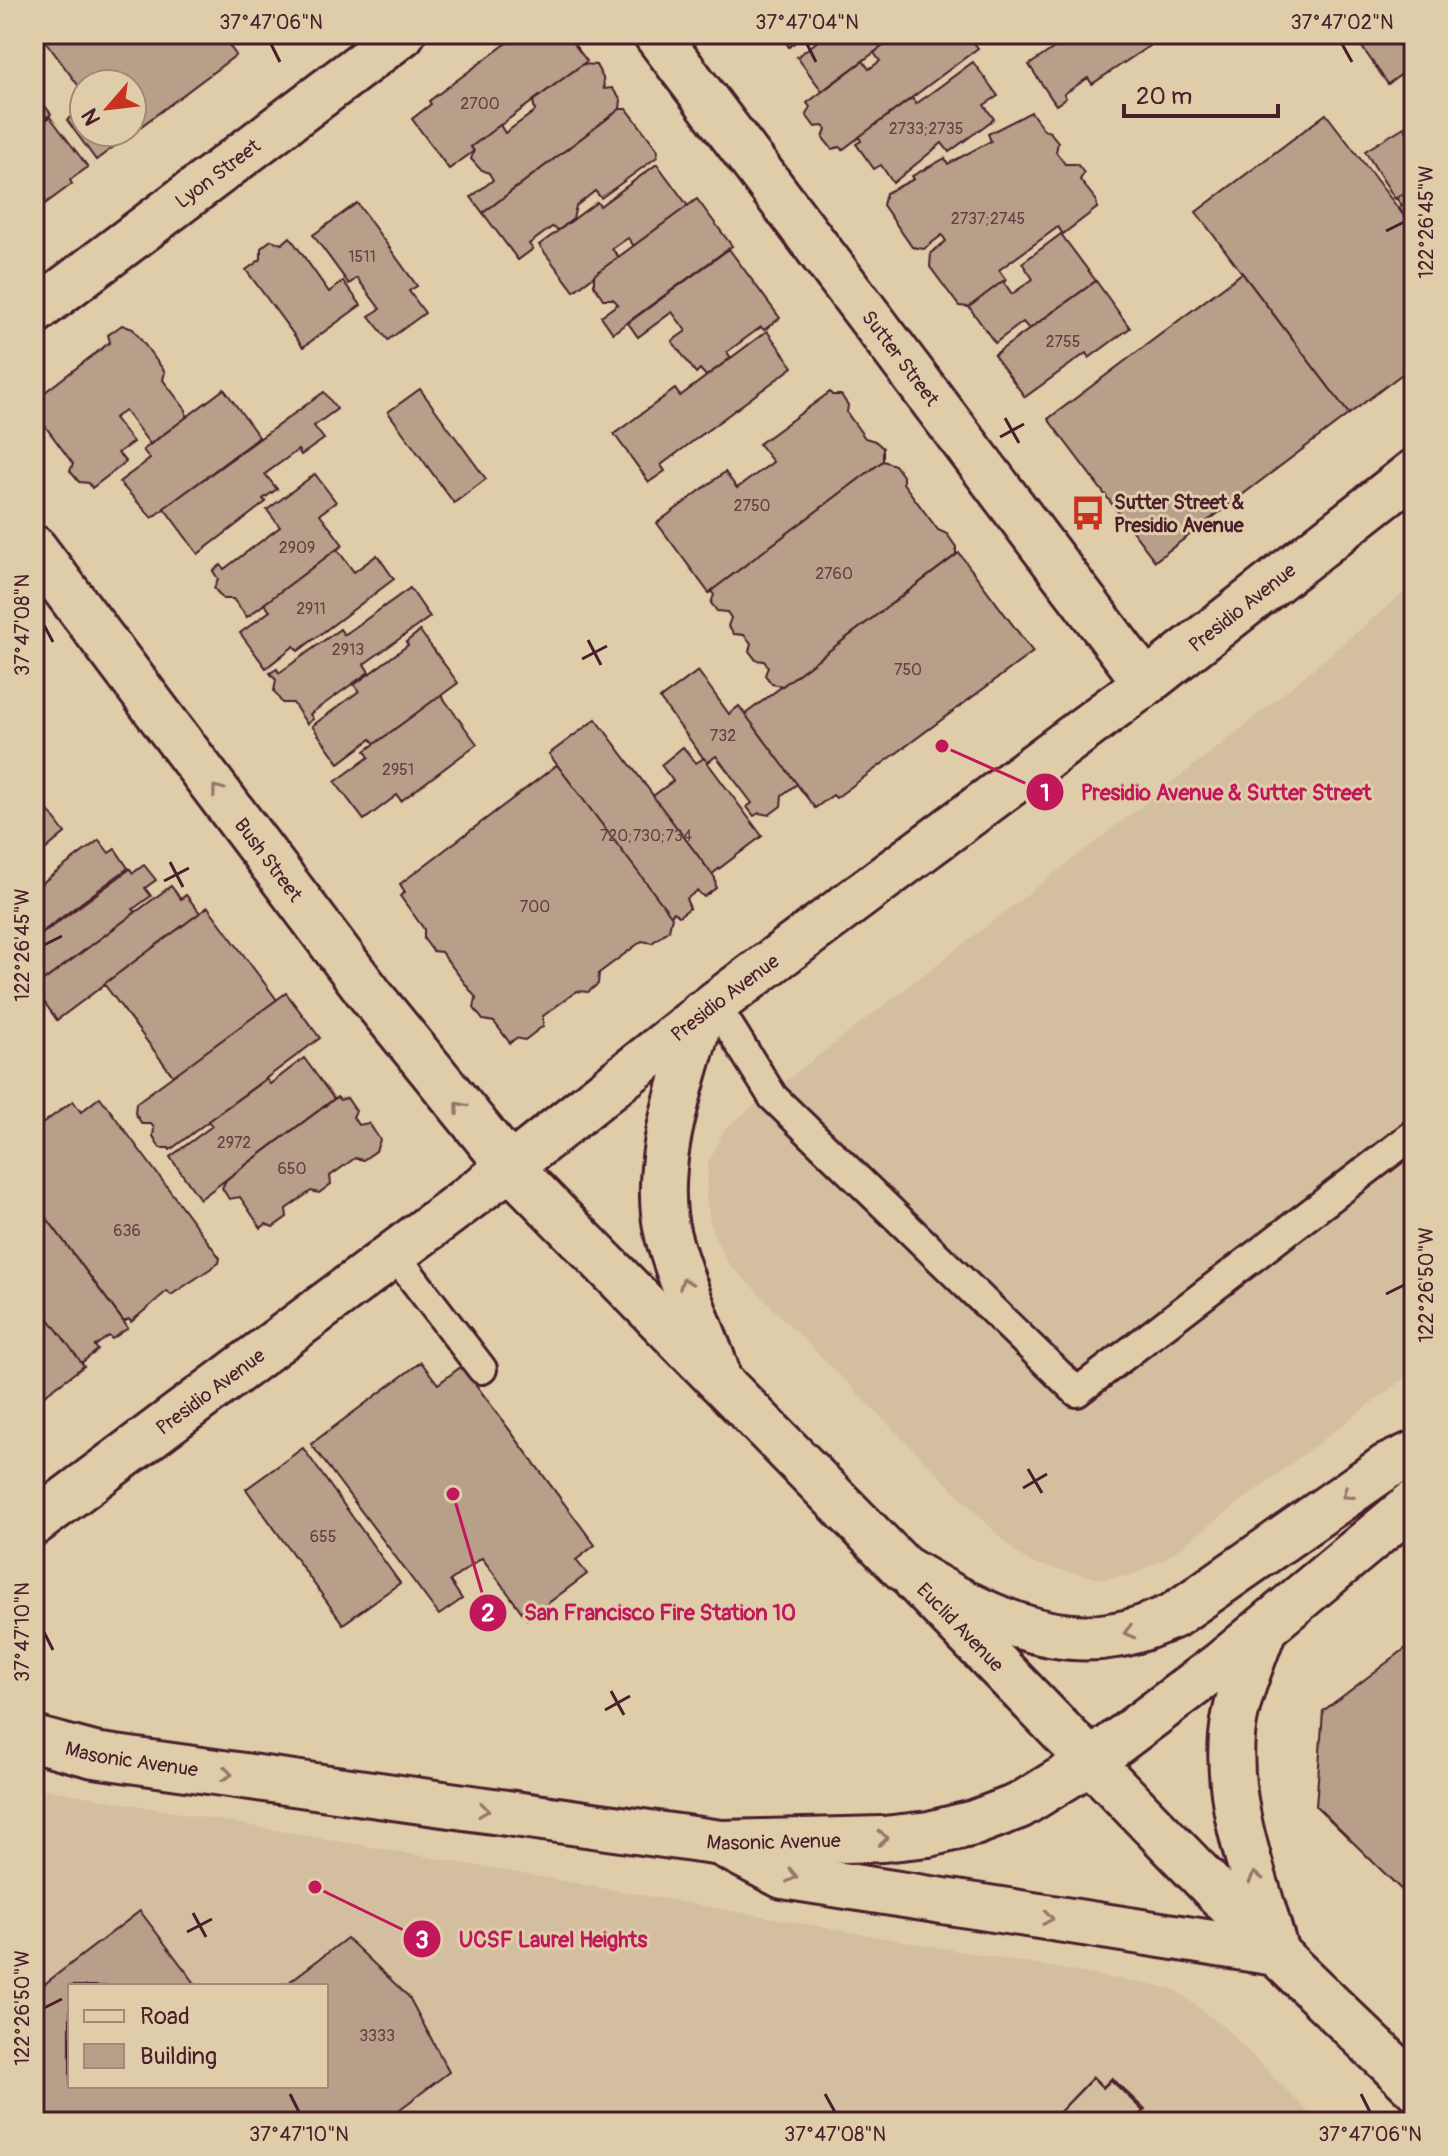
<svg xmlns="http://www.w3.org/2000/svg" width="1448" height="2156" viewBox="0 0 1448 2156" font-family="Pangolin,sans-serif">
  <style>
    .built { fill: #d3bfa0; fill-rule: evenodd }
    .building { fill: #b89f89; stroke: #4a1f2b; stroke-width: 2 }
    .lines { fill: none; stroke-linecap: round; stroke-linejoin: round }
    .service-casing { stroke: #4a1f2b; stroke-width: 34 }
    .minor-casing { stroke: #4a1f2b; stroke-width: 50 }
    .tertiary-casing { stroke: #4a1f2b; stroke-width: 50 }
    .secondary-casing { stroke: #4a1f2b; stroke-width: 50 }
    .service { stroke: #dfcdaa; stroke-width: 28 }
    .minor { stroke: #dfcdaa; stroke-width: 44 }
    .tertiary { stroke: #dfcdaa; stroke-width: 44 }
    .secondary { stroke: #dfcdaa; stroke-width: 44 }
    .oneway { stroke: #94766a }
    .ticks { fill: none; stroke: #4a1f2b; stroke-width: 3 }
    .labels { text-anchor: middle; stroke-width: 6; stroke-linejoin: round; paint-order: stroke }
    .number-label { font-size: 16px; fill: #663f42 }
    .street-label { font-size: 20px; fill: #4a1f2b; stroke: #dfcdaa }
    .poi-label { font-size: 20px; font-weight: bold; fill: #4a1f2b; stroke: #dfcdaa; text-anchor: start }
    .leader { fill: none; stroke: #c2185b; stroke-width: 3 }
    .callout-dot { fill: #c2185b; stroke: #dfcdaa; stroke-width: 3 }
    .mark-label { font-size: 24px; text-anchor: middle; font-weight: bold; fill: #fff }
    .callout-label { font-size: 22px; text-anchor: middle; font-weight: bold; fill: #c2185b; stroke: #dfcdaa; stroke-width: 6; stroke-linejoin: round; paint-order: stroke }
    .neatline { fill: none; stroke: #4a1f2b; stroke-width: 3 }
    .ticks-label { font-size: 20px; text-anchor: middle; fill: #4a1f2b }
  </style>
  <rect width="100%" height="100%" fill="#dfcdaa"/>
  <filter id="ink" filterUnits="userSpaceOnUse"><feTurbulence type="fractalNoise" baseFrequency=".0125" numOctaves="2"/><feDisplacementMap in="SourceGraphic" scale="16" xChannelSelector="R" yChannelSelector="G"/><feConvolveMatrix kernelMatrix="1 2 1 2 8 2 1 2 1" color-interpolation-filters="sRGB"/></filter>
  <g filter="url(#ink)">
    <g class="built">
      <path d="M1414,584V1371L1165,1559L1130,1576L1100,1579L1031,1563L1013,1550L727,1262L712,1231L706,1199L708,1163L725,1128L1237,732Z"/>
      <path d="M34,1787L1174,1989L1223,2026L1318,2122H34ZM70,1986H326V2086H70Z"/>
    </g>
    <g class="building">
      <path d="M40,34H221L236,55L96,160L67,120L84,107V132H132V84H84V93Z"/>
      <path d="M247,34H266L253,43Z"/>
      <path d="M519,34H566L587,61L471,147L474,151L449,169L412,119L431,104L429,101Z"/>
      <path d="M780,34H806L789,47Z"/>
      <path d="M827,34H899L822,91L797,57Z"/>
      <path d="M899,34H943L949,44L962,34H967L978,48L842,150L840,147L832,149L823,138L826,129L823,126L815,127L806,115L810,107L807,103L863,61L869,69L880,61L874,53Z"/>
      <path d="M1062,34H1072L1075,38L1081,34H1141L1149,46L1092,84L1088,78L1064,94L1066,98L1056,105L1029,65L1057,46L1053,40Z"/>
      <path d="M1365,34H1414V65L1388,84L1357,40Z"/>
      <path d="M973,62L998,96L984,105L994,119L949,152L942,143L893,183L881,165L874,169L856,144L861,141L859,137L912,98L916,104Z"/>
      <path d="M583,64L596,65L603,78L604,89L612,88L621,100L620,109L483,213L471,197L493,180L489,173L480,169L471,159L474,151L471,147L500,125L505,133L535,111L533,101Z"/>
      <path d="M34,91L51,114L34,126Z"/>
      <path d="M620,109H627L658,150L657,157L601,198L595,191L576,206L573,219L559,230L552,227L529,244L533,249L518,260L483,213Z"/>
      <path d="M1031,112L1044,130L1050,132L1058,142L1056,152L1065,164H1077L1084,173L1080,180L1096,200L1097,208L1063,234L1058,227L999,270L1006,280L969,307L959,306L930,267L931,253L946,241L942,235L924,249L912,247L883,205L886,193L914,179L912,176L945,158L948,164L991,141L988,134Z"/>
      <path d="M1326,114L1414,229V365L1349,414L1196,212Z"/>
      <path d="M50,117L88,167L70,180L72,184L34,212V134L36,132L34,129Z"/>
      <path d="M1404,127L1414,143V188L1395,199L1365,151Z"/>
      <path d="M657,164L688,206L634,246L628,238L612,249L619,257L574,291L539,245L597,202L600,206Z"/>
      <path d="M1414,188V229L1399,208L1402,205L1396,198Z"/>
      <path d="M697,199L732,246L613,333L601,316L618,304L613,299H603L594,285V275Z"/>
      <path d="M357,203L417,286L409,291L425,313L388,340L369,316L380,309L357,278L349,284L313,235Z"/>
      <path d="M1061,234L1096,281L1029,329L1023,322L995,343L969,307L1003,281L1012,294L1033,279L1022,263Z"/>
      <path d="M290,237L329,292L343,281L361,305L303,347L246,270L261,259V248L271,240L282,244Z"/>
      <path d="M729,249L780,318L764,330L761,327L727,352L731,358L706,376L700,369L696,373L672,341L686,331L672,312L638,337L628,323Z"/>
      <path d="M1242,273L1349,414L1155,561L1048,419Z"/>
      <path d="M1096,281L1130,328L1089,358L1086,353L1025,397L994,355Z"/>
      <path d="M122,325L133,329L165,372L163,380L186,410V418L150,444L125,411L114,418L133,442L118,453L126,462L92,488L89,483L79,482L70,471L73,464L42,422H34V393L45,392L110,342L108,335Z"/>
      <path d="M767,331L793,367L661,465L665,471L649,482L614,434L675,389L680,396Z"/>
      <path d="M224,389L259,437L152,518L119,482L150,459L143,450Z"/>
      <path d="M420,389L486,479L454,503L388,412Z"/>
      <path d="M324,392L337,409L314,426L324,439L301,455L298,450L265,474L277,489L263,499L266,502L198,554L164,508Z"/>
      <path d="M830,392L832,395H841L848,405L847,413L865,438L875,441L883,448V461L709,593L657,523L725,472L737,488L773,462L759,444Z"/>
      <path d="M883,461L895,465L903,476V483L938,530L947,534L956,547V555L783,686L772,684L765,675L768,667L764,661L756,660L749,651L751,643L744,635L734,634L728,626L731,618L727,612L717,611L711,603L714,595L711,591Z"/>
      <path d="M315,474L336,502L320,514L343,545L247,617L233,599H223L214,588L218,579L213,571L221,565L224,569L280,527L267,510Z"/>
      <path d="M337,549L354,572L377,555L394,579L298,651L294,646L266,668L240,633L270,611L264,604Z"/>
      <path d="M959,553L1033,652L836,798L833,795L815,808L744,715Z"/>
      <path d="M410,588L430,617L364,664L369,672L310,714L313,719L307,724L293,703H282L274,691L276,680L270,673L277,669L279,673L340,629L344,635Z"/>
      <path d="M420,631L458,683L375,744L371,739L339,763L312,726L359,691L354,685L408,645L406,642Z"/>
      <path d="M698,671L729,714L739,706L797,784L782,795L781,806L769,815L759,813L754,816L747,807L752,803L716,756L707,763L660,699Z"/>
      <path d="M441,695L477,744L401,801L397,795L364,820L335,782L369,757L365,751Z"/>
      <path d="M596,719L715,878L716,888L704,897L697,891L686,899L690,908L679,916L674,912L670,916L549,754Z"/>
      <path d="M683,747L696,763L704,758L762,836L712,874L653,796L673,781L661,765Z"/>
      <path d="M557,765L672,917L669,930L652,943L642,941L599,973L598,984L588,992L577,991L543,1016V1026L525,1040L516,1038L510,1043L494,1022L483,1020L474,1008L476,998L441,952L433,951L424,939V929L400,896L405,892L400,884Z"/>
      <path d="M34,792L65,833L34,859Z"/>
      <path d="M99,840L109,853L115,849L128,868L34,938V889Z"/>
      <path d="M144,865L156,880L145,888L151,896L133,909L136,912L34,988V940L130,869L133,873Z"/>
      <path d="M171,886L181,899L186,895L200,913L57,1020L34,988Z"/>
      <path d="M208,907L277,1000L174,1077L104,984Z"/>
      <path d="M286,993L320,1038L170,1150L169,1148H160L153,1136L154,1128L151,1124H142L135,1113L136,1103Z"/>
      <path d="M304,1058L334,1099L200,1199L170,1157L212,1126L208,1121L266,1079L270,1084Z"/>
      <path d="M100,1097L220,1258L219,1263L171,1295L167,1291L131,1322L129,1319L124,1322L34,1201V1130L73,1101L81,1112Z"/>
      <path d="M337,1097L340,1100L347,1098L356,1111L353,1117L358,1125L369,1123L380,1140L376,1151L363,1160L355,1158L330,1176L331,1184L319,1193L311,1191L286,1209L287,1217L273,1227L266,1224L261,1228L240,1197L229,1199L222,1188L226,1180Z"/>
      <path d="M34,1201L128,1328L112,1339L109,1336L95,1346L98,1350L81,1363L34,1299Z"/>
      <path d="M34,1299L84,1366L35,1402L34,1400Z"/>
      <path d="M421,1362L438,1384L462,1366L595,1545L576,1560L587,1574L527,1619L482,1558L450,1581L462,1599L439,1615L311,1444Z"/>
      <path d="M303,1448L400,1583L343,1624L246,1489Z"/>
      <path d="M1414,1642V1902L1316,1806L1323,1711Z"/>
      <path d="M140,1911L197,1986H70V2086H326V1986H284L347,1938L409,1997L449,2072L383,2122H34V1992Z"/>
      <path d="M1093,2077L1103,2087L1112,2078L1145,2110L1133,2122L1143,2111L1111,2080L1103,2088L1093,2078L1050,2122Z"/>
    </g>
    <g class="lines">
      <g class="service-casing">
        <g id="service">
          <path d="M715,1004L773,1097L1077,1392L1414,1134"/>
          <path d="M394,1254L482,1369"/>
        </g>
      </g>
      <g class="minor-casing">
        <g id="minor">
          <path id="s1" d="M656,34L1146,683"/>
          <path id="s2" d="M34,312L402,34"/>
        </g>
      </g>
      <g class="tertiary-casing">
        <g id="tertiary">
          <path id="s3" d="M34,1523L510,1167L715,1004L1146,683L1414,472"/>
          <path id="s4" d="M916,1581L1276,1953L1414,2086"/>
        </g>
      </g>
      <g class="secondary-casing">
        <g id="secondary">
          <path id="s5" d="M34,548L372,997L510,1167L903,1568C965,1605 1040,1649 1115,1635C1136,1632 1154,1624 1173,1616L1386,1467L1414,1454"/>
          <path d="M702,1013C683,1080 650,1165 668,1236C680,1281 700,1325 716,1369"/>
          <path id="s6" d="M34,1739L94,1755L721,1843L883,1839L929,1834L974,1823L1019,1806L1092,1761L1222,1663L1414,1503"/>
          <path d="M724,1845L783,1876L1276,1953C1257,1883 1226,1809 1232,1736C1235,1700 1252,1663 1264,1629"/>
        </g>
      </g>
      <use href="#service" class="service"/>
      <use href="#minor" class="minor"/>
      <use href="#tertiary" class="tertiary"/>
      <use href="#secondary" class="secondary"/>
    </g>
    <defs><path id="oneway-chevron" d="M-2-3.5L2.5 0L-2 3.5" fill="none" stroke-width="1.6" stroke-linecap="round" stroke-linejoin="round" transform="scale(2)"/></defs>
    <g class="oneway">
      <use href="#oneway-chevron" transform="translate(217 790) rotate(-127)"/>
      <use href="#oneway-chevron" transform="translate(460 1107) rotate(-129)"/>
      <use href="#oneway-chevron" transform="translate(685 1283) rotate(-110)"/>
      <use href="#oneway-chevron" transform="translate(1347 1494) rotate(145)"/>
      <use href="#oneway-chevron" transform="translate(1129 1632) rotate(166)"/>
      <use href="#oneway-chevron" transform="translate(227 1774) rotate(8)"/>
      <use href="#oneway-chevron" transform="translate(484 1810) rotate(8)"/>
      <use href="#oneway-chevron" transform="translate(883 1838) rotate(-3)"/>
      <use href="#oneway-chevron" transform="translate(792 1876) rotate(13)"/>
      <use href="#oneway-chevron" transform="translate(1255 1877) rotate(-106)"/>
      <use href="#oneway-chevron" transform="translate(1048 1918) rotate(9)"/>
    </g>
  </g>
  <path class="ticks" d="M271,44L280,62M807,44L816,62M1342,44L1352,62M1386,231L1404,222M1005,418L1019,443M1000,437L1024,424M44,625L53,642M588,640L601,665M582,659L607,646M170,862L183,887M164,881L189,868M44,945L62,936M1386,1294L1404,1285M1028,1469L1042,1493M1023,1488L1047,1474M44,1632L53,1650M611,1691L624,1715M605,1710L630,1696M193,1913L206,1937M187,1932L212,1919M44,2008L62,1999M290,2094L299,2112M825,2094L835,2112M1361,2094L1370,2112"/>
  <defs>
    <g id="bus-bare" transform="scale(2.76)"><path d="M-5-6H5V4H4V6H2V4H-2V6H-4V4H-5ZM-3.5-4V0h7V-4ZM-3.5 1.2v1.5H-2V1.2ZM2 1.2v1.5H3.5V1.2Z" fill="#c8321e" stroke="#dfcdaa" stroke-width="2.5" paint-order="stroke"/></g>
  </defs>
  <g fill-rule="evenodd">
    <use href="#bus-bare" x="1088" y="513"/>
  </g>
  <g class="labels">
    <g class="number-label">
      <text x="480" y="109">2700</text>
      <text x="926" y="134">2733;2735</text>
      <text x="988" y="224">2737;2745</text>
      <text x="362" y="262">1511</text>
      <text x="1063" y="347">2755</text>
      <text x="752" y="511">2750</text>
      <text x="297" y="553">2909</text>
      <text x="834" y="579">2760</text>
      <text x="311" y="614">2911</text>
      <text x="348" y="655">2913</text>
      <text x="908" y="675">750</text>
      <text x="723" y="741">732</text>
      <text x="398" y="775">2951</text>
      <text x="646" y="841">720;730;734</text>
      <text x="535" y="912">700</text>
      <text x="234" y="1148">2972</text>
      <text x="292" y="1174">650</text>
      <text x="127" y="1236">636</text>
      <text x="323" y="1542">655</text>
      <text x="377" y="2041">3333</text>
    </g>
    <g class="street-label">
      <text dy="7" stroke="none"><textPath href="#s2" startOffset="230">Lyon Street</textPath></text>
      <text dy="7" stroke="none"><textPath href="#s1" startOffset="406">Sutter Street</textPath></text>
      <text dy="7" stroke="none"><textPath href="#s3" startOffset="1516">Presidio Avenue</textPath></text>
      <text dy="7" stroke="none"><textPath href="#s5" startOffset="390">Bush Street</textPath></text>
      <text dy="7" stroke="none"><textPath href="#s3" startOffset="868">Presidio Avenue</textPath></text>
      <text dy="7" stroke="none"><textPath href="#s3" startOffset="220">Presidio Avenue</textPath></text>
      <text dy="7" stroke="none"><textPath href="#s4" startOffset="64">Euclid Avenue</textPath></text>
      <text dy="7" stroke="none"><textPath href="#s6" startOffset="100">Masonic Avenue</textPath></text>
      <text dy="7" stroke="none"><textPath href="#s6" startOffset="748">Masonic Avenue</textPath></text>
    </g>
    <g class="poi-label">
      <text x="1114" y="509">Sutter Street &amp;<tspan x="1114" dy="23">Presidio Avenue</tspan></text>
    </g>
  </g>
  <path class="leader" d="M942 746L1045 792M453 1494L488 1613M315 1887L422 1939"/>
  <g class="callout-dot">
    <circle cx="942" cy="746" r="8"/>
    <circle cx="453" cy="1494" r="8"/>
    <circle cx="315" cy="1887" r="8"/>
    <circle cx="1045" cy="792" r="20"/>
    <circle cx="488" cy="1613" r="20"/>
    <circle cx="422" cy="1939" r="20"/>
  </g>
  <g class="mark-label">
    <text x="1045" y="801">1</text>
    <text x="488" y="1621">2</text>
    <text x="422" y="1948">3</text>
  </g>
  <g class="callout-label">
    <text x="1226" y="800">Presidio Avenue &amp; Sutter Street</text>
    <text x="660" y="1620">San Francisco Fire Station 10</text>
    <text x="553" y="1947">UCSF Laurel Heights</text>
  </g>
  <rect width="1448" height="2156" fill="none" stroke="#dfcdaa" stroke-width="88"/>
  <rect x="68" y="1984" width="260" height="104" fill="#dfcdaa" stroke="#a38777" stroke-width="2"/>
  <rect x="84" y="2010" width="40" height="12" fill="#dfcdaa" stroke="#a38777" stroke-width="2"/>
  <text x="140" y="2024" font-size="24" fill="#4a1f2b">Road</text>
  <rect x="84" y="2044" width="40" height="24" fill="#b89f89" stroke="#a38777" stroke-width="2"/>
  <text x="140" y="2064" font-size="24" fill="#4a1f2b">Building</text>
  <g transform="translate(108 108) rotate(242)"><circle r="38" fill="#dfcdaa" stroke="#a38777" stroke-width="2"/>
  <path d="M0-6L14 30L0 20L-14 30Z" fill="#c8321e"/>
  <text y="-12" font-size="22" font-weight="bold" text-anchor="middle" fill="#4a1f2b">N</text>
  </g>
  <path d="M1124 104v12h154v-12" fill="none" stroke="#4a1f2b" stroke-width="4"/>
  <text x="1136" y="104" font-size="24" fill="#4a1f2b" stroke="#dfcdaa" stroke-width="6" paint-order="stroke">20 m</text>
  <rect x="44" y="44" width="1360" height="2068" class="neatline"/>
  <g class="ticks-label">
    <text x="271" y="29">37°47'06"N</text>
    <text x="807" y="29">37°47'04"N</text>
    <text x="1342" y="29">37°47'02"N</text>
    <text transform="translate(1426 222) rotate(-90)" y="7">122°26'45"W</text>
    <text transform="translate(22 625) rotate(-90)" y="7">37°47'08"N</text>
    <text transform="translate(22 945) rotate(-90)" y="7">122°26'45"W</text>
    <text transform="translate(1426 1285) rotate(-90)" y="7">122°26'50"W</text>
    <text transform="translate(22 1632) rotate(-90)" y="7">37°47'10"N</text>
    <text transform="translate(22 2008) rotate(-90)" y="7">122°26'50"W</text>
    <text x="299" y="2141">37°47'10"N</text>
    <text x="835" y="2141">37°47'08"N</text>
    <text x="1370" y="2141">37°47'06"N</text>
  </g>
</svg>
